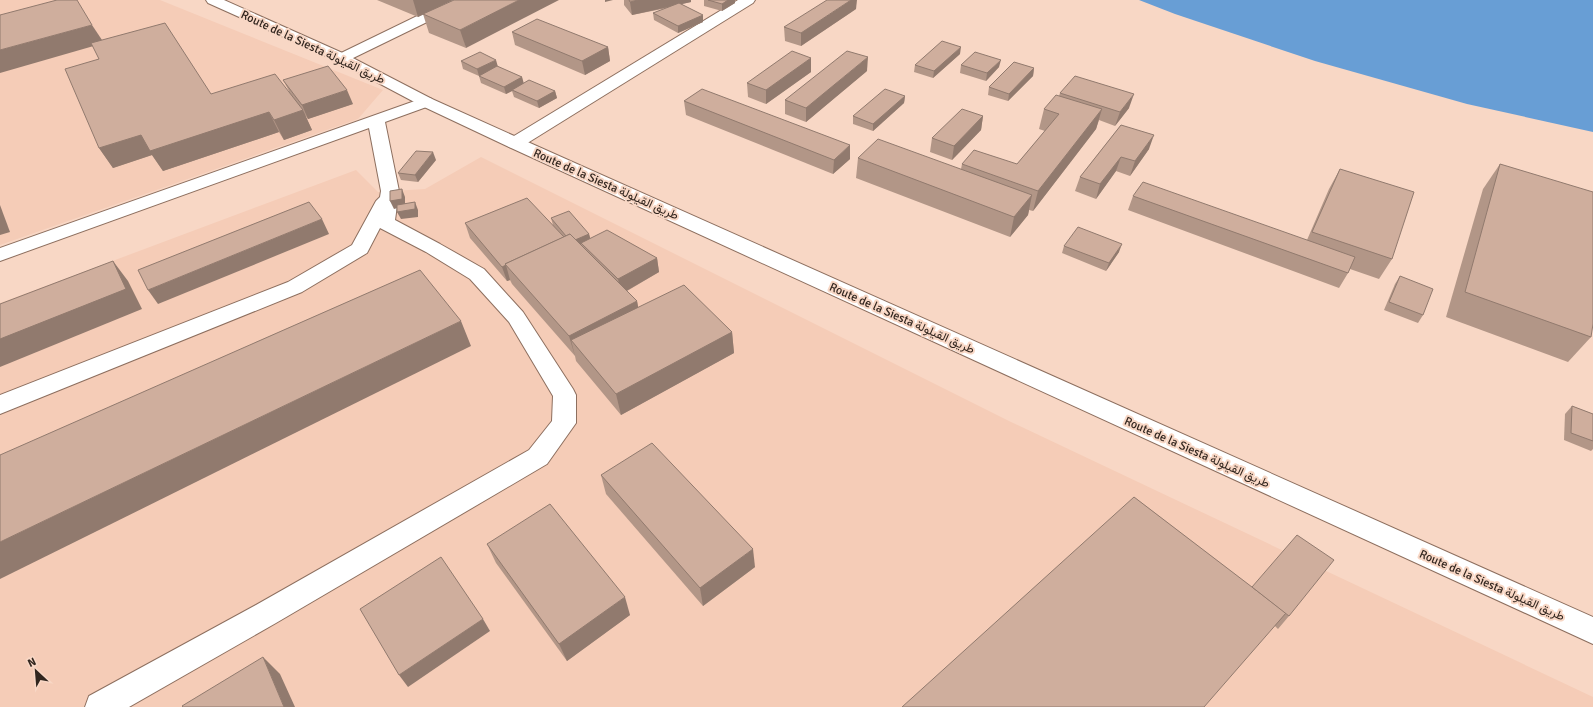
<svg xmlns="http://www.w3.org/2000/svg" width="1593" height="707" viewBox="0 0 1593 707" font-family="Signika,Vazirmatn,sans-serif">
  <style>
    .built { fill: #f5ccb7 }
    .water { fill: #689ed5 }
    .lines { fill: none; stroke-linecap: round; stroke-linejoin: round }
    .minor-casing { stroke: #8d6f5f; stroke-width: 2 }
    .major-casing { stroke: #8d6f5f; stroke-width: 2 }
    .minor { fill: #fff; fill-rule: evenodd }
    .major { fill: #fff; fill-rule: evenodd }
    .wall { fill: #b29687 }
    .shaded-wall { fill: #917a6e }
    .building { fill: #cfae9d; stroke: #917a6e }
    .labels { text-anchor: middle; stroke-width: 4; stroke-linejoin: round; paint-order: stroke }
    .street-label { font-size: 12px; fill: #31251e; stroke: #f8d7c5 }
  </style>
  <rect width="100%" height="100%" fill="#f8d7c5"/>
  <g class="built">
    <path d="M0,0H160L383,90L358,119L0,245Z"/>
    <path d="M481,157L1011,422L1593,697V707H0V303L356,170L378,192L425,189Z"/>
  </g>
  <path class="water" d="M1139,0H1593V132L1467,104L1315,61L1175,14Z"/>
  <g class="lines">
    <g class="minor-casing">
      <g id="minor">
        <path d="M450,0H468L466,3L347,61L342,63L337,61L334,58L337,55Z"/>
        <path d="M738,0H755L753,3L521,147L515,148L509,147L506,143L509,139Z"/>
        <path d="M426,97L432,99L434,102L432,105L385,122L399,191L395,220L440,244L484,269L523,312L573,389L576,395V423L547,464L276,623L129,707H85L89,696L256,605L529,450L552,421L553,396L509,322L470,279L426,252L380,228L367,253L302,292L0,414V395L288,282L352,245L376,201L380,197L381,191L369,128L0,261V248Z"/>
      </g>
    </g>
    <g class="major-casing">
      <path id="major" d="M206,0H224L347,55L432,99L521,139L1593,617V644L509,147L420,105L337,61L208,3Z"/>
    </g>
    <use href="#minor" class="minor"/>
    <use href="#major" class="major"/>
  </g>
  <g class="wall">
    <path d="M377,0H453L418,17Z"/>
    <path d="M454,0L466,48L429,33L423,14Z"/>
    <path d="M624,0H691V2L682,4L703,22L678,33L654,20L653,13L667,8L632,15L624,5Z"/>
    <path d="M704,0H735V3L722,11L704,6Z"/>
    <path d="M856,9L801,46L785,41L784,27Z"/>
    <path d="M512,32L608,47L610,61L585,75L515,45Z"/>
    <path d="M102,40L211,94L289,91L283,80L353,104L308,119L305,115L312,130L284,140L279,132L163,171L152,155L113,168L99,148V59L93,46Z"/>
    <path d="M960,54L933,78L914,72L915,65Z"/>
    <path d="M811,58V72L766,104L748,97L747,83Z"/>
    <path d="M461,61L498,67L522,77L523,83L555,91L557,98L539,108L514,97L512,91L506,94L481,83L479,76L463,69Z"/>
    <path d="M961,65L999,67L986,81L960,73Z"/>
    <path d="M1034,68L1033,76L1008,101L988,95L989,87Z"/>
    <path d="M867,71L806,122L785,114V100Z"/>
    <path d="M1060,93L1129,108L1115,126L1099,120L1096,129L1033,211L1029,210L1028,215L1010,237L856,178L858,158L961,169L962,164H1017L1045,131L1039,129L1044,109L1059,96Z"/>
    <path d="M905,96L904,103L873,131L853,124V116Z"/>
    <path d="M684,101L850,159L833,174L686,115Z"/>
    <path d="M983,116L981,130L952,160L930,152L932,138Z"/>
    <path d="M1121,125L1149,149L1130,176L1116,171L1096,199L1075,191L1080,177Z"/>
    <path d="M436,160L418,182L401,180L398,173Z"/>
    <path d="M1500,164L1591,337L1568,362L1446,317L1483,189Z"/>
    <path d="M1340,169L1392,259L1379,279L1350,269L1348,273L1339,288L1128,210L1133,196L1307,240L1329,189Z"/>
    <path d="M551,218L589,234L590,238L657,258L659,272L627,291L637,301L638,307L732,332L734,353L621,415L576,361L575,356L512,284L510,280L507,281L470,238L465,223L553,225Z"/>
    <path d="M1064,246L1119,252L1106,271L1062,253Z"/>
    <path d="M1400,276L1423,315L1418,323L1384,310L1395,284Z"/>
    <path d="M1572,406L1593,414V449L1591,451L1564,440L1565,414Z"/>
    <path d="M601,475L755,567L703,606L606,494Z"/>
    <path d="M1134,497L1289,616L1278,629L1275,626Z"/>
    <path d="M487,544L630,615L567,661L496,563Z"/>
  </g>
  <g class="shaded-wall">
    <path d="M413,0H453L418,17Z"/>
    <path d="M519,0H559L466,48L460,30Z"/>
    <path d="M605,0H613L605,2Z"/>
    <path d="M638,0H691V2L632,15L630,2Z"/>
    <path d="M728,0H735V3L722,11V4Z"/>
    <path d="M851,0H857L856,9L801,46V33Z"/>
    <path d="M703,15V22L678,33V26Z"/>
    <path d="M92,25L104,43L0,73V50Z"/>
    <path d="M608,47L610,61L585,75L582,61Z"/>
    <path d="M961,47L960,54L933,78L934,71Z"/>
    <path d="M868,57L867,71L806,122V108Z"/>
    <path d="M811,58V72L766,104V90Z"/>
    <path d="M496,60L498,67L479,76L477,69Z"/>
    <path d="M1001,60L999,67L986,81L987,73Z"/>
    <path d="M1034,68L1033,76L1008,101L1009,94Z"/>
    <path d="M522,77L524,84L512,90V91L506,94L504,87Z"/>
    <path d="M347,90L353,104L308,119L302,105Z"/>
    <path d="M555,91L557,98L539,108L537,101Z"/>
    <path d="M1134,94L1129,108L1115,126L1120,112Z"/>
    <path d="M905,96L904,103L873,131V124Z"/>
    <path d="M1102,109L1096,129L1033,211L1038,191Z"/>
    <path d="M303,110L312,130L284,140L274,120Z"/>
    <path d="M269,112L279,132L163,171L152,155L113,168L99,148L141,135Z"/>
    <path d="M983,116L981,130L952,160L954,146Z"/>
    <path d="M1154,135L1149,149L1130,176L1135,161Z"/>
    <path d="M850,145V159L833,174L834,160Z"/>
    <path d="M433,152L436,160L418,182L415,175Z"/>
    <path d="M1121,157L1116,171L1096,199L1100,184Z"/>
    <path d="M402,189L405,197V206L394,209L390,201Z"/>
    <path d="M1032,195L1028,215L1010,237L1014,217Z"/>
    <path d="M415,202L418,210V217L401,219L397,212Z"/>
    <path d="M0,205L10,232L0,235Z"/>
    <path d="M322,219L329,234L158,304L148,290Z"/>
    <path d="M589,234L591,241L581,243V246L573,249L571,241Z"/>
    <path d="M1122,244L1119,252L1106,271L1109,263Z"/>
    <path d="M657,258L659,272L621,294L618,279Z"/>
    <path d="M113,261L128,281L142,309L0,367V339Z"/>
    <path d="M506,265L510,280L507,281L502,267Z"/>
    <path d="M637,301L641,322L571,340L575,356L569,336Z"/>
    <path d="M461,321L471,346L0,579V542Z"/>
    <path d="M732,332L734,353L621,415L616,394Z"/>
    <path d="M753,549L755,567L703,606L700,588Z"/>
    <path d="M625,597L630,615L567,661L559,644Z"/>
    <path d="M483,619L490,631L408,687L399,675Z"/>
    <path d="M263,657L280,674L295,707H284Z"/>
  </g>
  <g class="building">
    <path d="M57,0H77L92,25L0,50V15Z"/>
    <path d="M454,0H519L460,30L423,14Z"/>
    <path d="M629,0H638L630,2Z"/>
    <path d="M708,0H728L722,4Z"/>
    <path d="M827,0H851L801,33L784,27Z"/>
    <path d="M679,3L703,15L678,26L653,13Z"/>
    <path d="M537,19L608,47L582,61L512,32Z"/>
    <path d="M165,23L211,94L275,74L303,110L274,120L269,112L150,151L141,135L99,148L65,69L99,59L91,43Z"/>
    <path d="M942,41L961,47L934,71L915,65Z"/>
    <path d="M792,51L811,58L766,90L747,83Z"/>
    <path d="M847,51L868,57L806,108L785,100Z"/>
    <path d="M480,52L496,60L477,69L461,61Z"/>
    <path d="M975,52L1001,60L987,73L961,65Z"/>
    <path d="M1014,62L1034,68L1009,94L989,87Z"/>
    <path d="M328,66L347,90L302,105L283,80Z"/>
    <path d="M497,66L522,77L504,87L479,76Z"/>
    <path d="M1075,76L1134,94L1120,112L1060,93Z"/>
    <path d="M529,80L555,91L537,101L512,90Z"/>
    <path d="M702,89L850,145L834,160L684,101Z"/>
    <path d="M885,89L905,96L873,124L853,116Z"/>
    <path d="M1056,95L1102,109L1038,191L962,164L974,150L1017,164L1059,114L1044,109Z"/>
    <path d="M962,109L983,116L954,146L932,138Z"/>
    <path d="M1121,125L1154,135L1135,161L1121,157L1100,184L1080,177Z"/>
    <path d="M878,139L1032,195L1014,217L858,158Z"/>
    <path d="M416,151L433,152L415,175L398,173Z"/>
    <path d="M1500,164L1593,192V324L1591,337L1465,292Z"/>
    <path d="M1340,169L1414,192L1392,259L1312,232Z"/>
    <path d="M1143,182L1355,257L1348,273L1133,196Z"/>
    <path d="M402,189V199L390,201V191Z"/>
    <path d="M527,198L564,237L505,264L506,265L502,267L465,223Z"/>
    <path d="M309,202L322,219L148,290L138,270Z"/>
    <path d="M415,202V209L397,212V205Z"/>
    <path d="M569,211L589,234L575,240L570,234L566,236L551,218Z"/>
    <path d="M1078,227L1122,244L1109,263L1064,246Z"/>
    <path d="M607,230L657,258L618,279L581,243Z"/>
    <path d="M570,234L637,301L569,336L505,264Z"/>
    <path d="M113,261L126,289L0,339V304Z"/>
    <path d="M420,270L461,321L0,542V455Z"/>
    <path d="M1400,276L1433,289L1423,315L1389,302Z"/>
    <path d="M684,285L732,332L616,394L571,340Z"/>
    <path d="M1572,406L1593,414V441L1571,433Z"/>
    <path d="M652,443L753,549L700,588L601,475Z"/>
    <path d="M1134,497L1286,613L1204,707H902Z"/>
    <path d="M550,504L625,597L559,644L487,544Z"/>
    <path d="M1297,535L1334,560L1289,616L1252,587Z"/>
    <path d="M441,557L483,619L399,675L360,609Z"/>
    <path d="M263,657L284,707H183L182,706Z"/>
  </g>
  <g class="labels">
    <g class="street-label">
      <text transform="translate(313 47) rotate(25)" y="4">Route de la Siesta طريق القيلولة</text>
      <text transform="translate(606 184) rotate(24)" y="4">Route de la Siesta طريق القيلولة</text>
      <text transform="translate(902 318) rotate(24)" y="4">Route de la Siesta طريق القيلولة</text>
      <text transform="translate(1197 452) rotate(24)" y="4">Route de la Siesta طريق القيلولة</text>
      <text transform="translate(1492 585) rotate(24)" y="4">Route de la Siesta طريق القيلولة</text>
    </g>
  </g>
  <g transform="translate(36 671) rotate(334)" stroke="#f8d7c5" stroke-width="3" paint-order="stroke">
  <path d="M0-3L7 15L0 10L-7 15Z" fill="#31251e"/>
  <text y="-6" font-size="11" font-weight="bold" text-anchor="middle" fill="#31251e">N</text>
  </g>
</svg>
